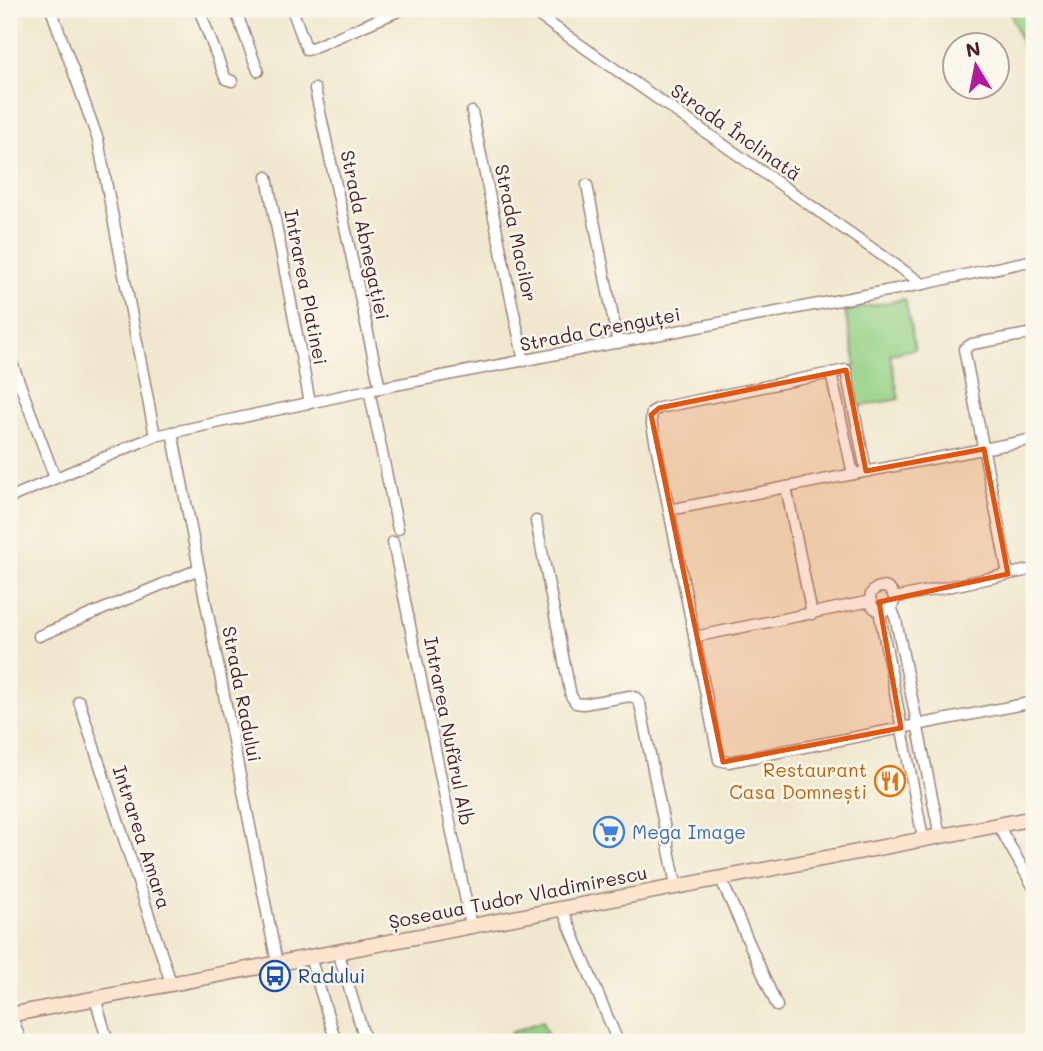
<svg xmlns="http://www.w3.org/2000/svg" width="1043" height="1051" viewBox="0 0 1043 1051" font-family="Mali,sans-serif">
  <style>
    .green { fill: #95d186; stroke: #707858; stroke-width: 2 }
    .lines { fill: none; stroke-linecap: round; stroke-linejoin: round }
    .minor-casing { stroke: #9d847c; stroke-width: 13 }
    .secondary-casing { stroke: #9d847c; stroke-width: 17 }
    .minor { stroke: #fff; stroke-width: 10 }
    .secondary { stroke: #fce5cf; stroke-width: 14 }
    .marked { fill: #e0560e; fill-opacity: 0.2; stroke: #e0560e; stroke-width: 5; stroke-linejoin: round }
    .labels { text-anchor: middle; stroke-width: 5; stroke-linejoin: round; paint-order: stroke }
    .street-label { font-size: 19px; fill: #4a1f2b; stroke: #fbf7ec }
    .food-label { font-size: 19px; fill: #c56008; stroke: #fbf7ec; text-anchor: end }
    .shop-label { font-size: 19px; fill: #366cbe; stroke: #fbf7ec; text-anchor: start }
    .transit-label { font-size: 19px; fill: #164399; stroke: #fbf7ec; text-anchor: start }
  </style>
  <rect width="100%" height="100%" fill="#fbf7ec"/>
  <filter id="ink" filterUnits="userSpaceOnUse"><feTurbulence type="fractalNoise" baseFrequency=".0143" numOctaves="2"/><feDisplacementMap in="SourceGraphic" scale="14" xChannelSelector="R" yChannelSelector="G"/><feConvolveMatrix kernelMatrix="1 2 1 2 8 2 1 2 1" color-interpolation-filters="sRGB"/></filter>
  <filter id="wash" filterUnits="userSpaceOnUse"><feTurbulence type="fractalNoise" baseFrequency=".00686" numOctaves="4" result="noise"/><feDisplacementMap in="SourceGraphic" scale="28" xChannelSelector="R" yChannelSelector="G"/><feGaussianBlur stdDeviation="1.57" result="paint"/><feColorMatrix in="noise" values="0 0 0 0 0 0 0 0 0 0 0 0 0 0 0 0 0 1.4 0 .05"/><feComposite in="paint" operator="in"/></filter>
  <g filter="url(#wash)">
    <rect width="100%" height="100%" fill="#f0e8ce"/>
    <g class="green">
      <path d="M1009,9H1034V77Z"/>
      <path d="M905,299L915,349L890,354L899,399L856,407L847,368L856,365L845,311Z"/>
      <path d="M542,1021L550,1042H514L510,1033Z"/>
    </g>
  </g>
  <g filter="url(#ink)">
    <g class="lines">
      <g class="minor-casing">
        <g id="minor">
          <path d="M51,9L98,140L155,436"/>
          <path d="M199,9L224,75L226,79L232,81"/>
          <path d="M235,9L258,71"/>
          <path d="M292,9L307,50L403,9"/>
          <path d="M529,9L923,284"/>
          <path d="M315,89L380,388"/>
          <path d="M472,112L524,361"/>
          <path d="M267,177L310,403"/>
          <path d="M587,185L618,343"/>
          <path d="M9,355L55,478"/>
          <path d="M831,373L853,474"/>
          <path d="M369,390L398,529"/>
          <path d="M172,432L277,963"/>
          <path d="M866,471L846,370L659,408L652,412L651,420L719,760L728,762L1034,702"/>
          <path d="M786,487L812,614"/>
          <path d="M9,498L155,436L369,390L923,284L1034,260"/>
          <path d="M669,510L1034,439"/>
          <path d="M536,521L571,696L576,703L583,704L630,696L636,698L640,704L676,885"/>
          <path d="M393,542L471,926"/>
          <path d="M1008,574L964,349L972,344L1034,333"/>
          <circle cx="882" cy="599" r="12"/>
          <path d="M894,598L1034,569"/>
          <path d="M891,607L896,620L940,836"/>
          <path d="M879,610L923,838"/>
          <path d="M39,636L199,569"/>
          <path d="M694,637L871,601"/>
          <path d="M79,701L171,983"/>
          <path d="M998,825L1034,888"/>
          <path d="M720,877L777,1006"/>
          <path d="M562,908L618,1042"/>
          <path d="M338,952L366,1042"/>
          <path d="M310,957L336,1042"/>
          <path d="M95,998L108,1042"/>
          <path d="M11,1014L21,1042"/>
        </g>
      </g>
      <g class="secondary-casing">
        <path id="secondary" d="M9,1015L1034,818"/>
      </g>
      <use href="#minor" class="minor"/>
      <use href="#secondary" class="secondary"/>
    </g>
  </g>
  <path class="marked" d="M846,370L866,471L984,449L1008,574L879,602L901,728L723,762L651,415L659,408Z"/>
  <defs>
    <g id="restaurant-ring" transform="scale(1.575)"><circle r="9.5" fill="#fbf7ec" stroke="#e8710a" stroke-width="1.5"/><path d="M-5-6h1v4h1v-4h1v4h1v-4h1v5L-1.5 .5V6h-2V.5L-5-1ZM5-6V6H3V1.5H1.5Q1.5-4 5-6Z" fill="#e8710a"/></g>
    <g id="supermarket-ring" transform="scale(1.575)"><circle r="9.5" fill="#fbf7ec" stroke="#3f7fe0" stroke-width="1.5"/><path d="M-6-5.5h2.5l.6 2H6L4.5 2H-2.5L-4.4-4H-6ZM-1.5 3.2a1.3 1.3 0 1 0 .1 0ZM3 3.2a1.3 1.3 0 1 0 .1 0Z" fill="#3f7fe0"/></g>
    <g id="bus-ring" transform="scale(1.575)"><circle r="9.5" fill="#fbf7ec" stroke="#1a4fb4" stroke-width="1.5"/><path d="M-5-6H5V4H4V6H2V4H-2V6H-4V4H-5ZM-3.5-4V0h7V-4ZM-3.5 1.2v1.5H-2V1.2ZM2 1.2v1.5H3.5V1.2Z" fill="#1a4fb4"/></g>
  </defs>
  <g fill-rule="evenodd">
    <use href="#restaurant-ring" x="890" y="781"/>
    <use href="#supermarket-ring" x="609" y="832"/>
    <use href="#bus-ring" x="275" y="976"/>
  </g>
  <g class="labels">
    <g class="street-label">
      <text transform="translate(736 132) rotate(35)" y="7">Strada Înclinată</text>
      <text transform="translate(516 233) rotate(78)" y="7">Strada Macilor</text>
      <text transform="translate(365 235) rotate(78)" y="7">Strada Abnegației</text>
      <text transform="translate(306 287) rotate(79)" y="7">Intrarea Platinei</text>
      <text transform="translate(600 329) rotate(-11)" y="7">Strada Crenguței</text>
      <text transform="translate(242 694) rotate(79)" y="7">Strada Radului</text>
      <text transform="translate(449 731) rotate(79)" y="7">Intrarea Nufărul Alb</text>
      <text transform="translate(142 837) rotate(72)" y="7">Intrarea Amara</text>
      <text transform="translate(518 897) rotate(-11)" y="7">Șoseaua Tudor Vladimirescu</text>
    </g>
    <g class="food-label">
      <text x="867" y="777">Restaurant<tspan x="867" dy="22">Casa Domnești</tspan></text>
    </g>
    <g class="shop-label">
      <text x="632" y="839">Mega Image</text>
    </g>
    <g class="transit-label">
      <text x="298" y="983">Radului</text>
    </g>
  </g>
  <rect width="1043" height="1051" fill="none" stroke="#fbf7ec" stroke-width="35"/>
  <g transform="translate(976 66) rotate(350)"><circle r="33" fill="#fbf7ec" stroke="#b4a19f" stroke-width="2"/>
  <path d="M0-5L12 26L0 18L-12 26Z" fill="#b5179e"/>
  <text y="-10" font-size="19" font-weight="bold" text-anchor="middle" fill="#4a1f2b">N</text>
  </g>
</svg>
